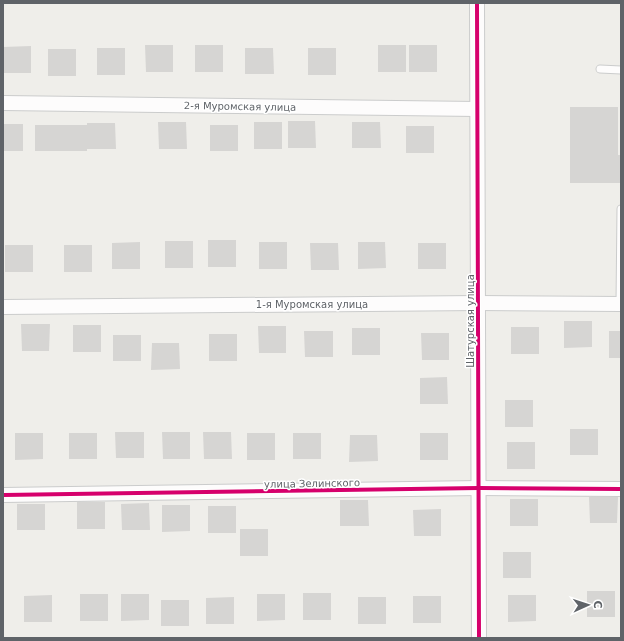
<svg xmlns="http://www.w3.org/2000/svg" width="624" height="641" viewBox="0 0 624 641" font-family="'DejaVu Sans',sans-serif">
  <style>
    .building { fill: #d6d5d3 }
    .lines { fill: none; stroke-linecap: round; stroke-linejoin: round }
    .service-casing { stroke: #cbcccc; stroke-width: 9 }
    .minor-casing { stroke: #cbcccc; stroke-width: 16 }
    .service { stroke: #fdfcfc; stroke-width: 7 }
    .minor { stroke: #fdfcfc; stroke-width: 14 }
    .cycleway-casing { stroke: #fff; stroke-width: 6 }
    .cycleway { stroke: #d6006c; stroke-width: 4 }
    .labels { text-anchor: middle; stroke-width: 3; stroke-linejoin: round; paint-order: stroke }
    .street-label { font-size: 10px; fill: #5f6368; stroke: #fff }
  </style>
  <rect width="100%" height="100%" fill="#efeeea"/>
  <g class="building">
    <path d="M145,45H173V72H146Z"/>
    <rect x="195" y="45" width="28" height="27"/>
    <rect x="378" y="45" width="28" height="27"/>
    <rect x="409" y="45" width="28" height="27"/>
    <path d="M31,46V73H3V47Z"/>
    <rect x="97" y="48" width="28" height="27"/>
    <path d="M245,48H273L274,74H245Z"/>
    <rect x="308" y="48" width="28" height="27"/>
    <rect x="48" y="49" width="28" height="27"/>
    <path d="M570,107H618V155H621V183H570Z"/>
    <path d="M288,121H315L316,148H288Z"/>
    <path d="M158,122H186L187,149H159Z"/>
    <rect x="254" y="122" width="28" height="27"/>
    <path d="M352,122H380L381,148H352Z"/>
    <path d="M87,123H115L116,149H87V151H35V125H87Z"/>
    <rect x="3" y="124" width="20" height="27"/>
    <rect x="210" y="125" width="28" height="26"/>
    <rect x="406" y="126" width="28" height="27"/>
    <rect x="208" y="240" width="28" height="27"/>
    <rect x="165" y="241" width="28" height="27"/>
    <path d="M140,242V269H112V243Z"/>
    <rect x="259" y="242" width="28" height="27"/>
    <path d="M358,242H385L386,268L358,269Z"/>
    <path d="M310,243H338L339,270H311Z"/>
    <rect x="418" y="243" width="28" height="26"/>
    <rect x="5" y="245" width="28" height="27"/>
    <rect x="64" y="245" width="28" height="27"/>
    <path d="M564,321H592V347L564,348Z"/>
    <path d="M21,324H50L49,351H22Z"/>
    <rect x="73" y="325" width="28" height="27"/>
    <path d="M258,326H286V353H259Z"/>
    <rect x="511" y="327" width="28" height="27"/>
    <rect x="352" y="328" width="28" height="27"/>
    <path d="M304,331H333V357H305Z"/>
    <rect x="609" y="331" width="12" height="27"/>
    <path d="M421,333H449V360H422Z"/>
    <rect x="209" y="334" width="28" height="27"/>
    <rect x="113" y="335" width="28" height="26"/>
    <path d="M152,343H179L180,369L151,370Z"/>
    <path d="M447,377L448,404H420V378Z"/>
    <rect x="505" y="400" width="28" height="27"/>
    <rect x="570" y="429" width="28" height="26"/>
    <path d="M115,432H144V458H116Z"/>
    <path d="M162,432H190V459H163Z"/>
    <path d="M203,432H231L232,459H204Z"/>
    <path d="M15,433H43V459L15,460Z"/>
    <rect x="69" y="433" width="28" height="26"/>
    <rect x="247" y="433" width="28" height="27"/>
    <rect x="293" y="433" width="28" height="26"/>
    <rect x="420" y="433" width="28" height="27"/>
    <path d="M350,435H377L378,461L349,462Z"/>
    <rect x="507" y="442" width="28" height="27"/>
    <path d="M589,497H618L617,523H590Z"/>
    <rect x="510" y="499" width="28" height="27"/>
    <path d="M340,500H368L369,526H340Z"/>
    <rect x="77" y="502" width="28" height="27"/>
    <path d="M149,503L150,530H122L121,504Z"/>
    <rect x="17" y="504" width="28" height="26"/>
    <path d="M162,505H190V531L162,532Z"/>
    <rect x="208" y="506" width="28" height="27"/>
    <path d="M441,509V536H414L413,510Z"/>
    <rect x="240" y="529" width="28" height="27"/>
    <rect x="503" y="552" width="28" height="26"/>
    <rect x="587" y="591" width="28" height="26"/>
    <rect x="303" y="593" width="28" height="27"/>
    <rect x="80" y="594" width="28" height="27"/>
    <path d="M121,594H149V620L121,621Z"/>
    <path d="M257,594H285V620L257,621Z"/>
    <path d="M52,595V622H24V596Z"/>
    <path d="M508,595H536V621L508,622Z"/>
    <rect x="413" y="596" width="28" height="27"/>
    <path d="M234,597V624H206V598Z"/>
    <rect x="358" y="597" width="28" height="27"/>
    <rect x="161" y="600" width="28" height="26"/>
  </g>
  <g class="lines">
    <g class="service-casing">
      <g id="service">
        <path d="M600,69L621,70"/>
        <path d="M620,304L621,209"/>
      </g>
    </g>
    <g class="minor-casing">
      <g id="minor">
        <path d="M477,3L479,638"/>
        <path d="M3,103L477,109"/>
        <path d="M3,307L478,303L621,304"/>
        <path d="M3,495L479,488L621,489"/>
      </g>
    </g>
    <use href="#service" class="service"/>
    <use href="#minor" class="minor"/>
    <g class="cycleway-casing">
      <g id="cycleway">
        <path d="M477,3L479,638"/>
        <path d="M3,495L479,488L621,489"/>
      </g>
    </g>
    <use href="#cycleway" class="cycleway"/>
  </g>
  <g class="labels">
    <g class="street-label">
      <text transform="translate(240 106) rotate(1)" y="4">2-я Муромская улица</text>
      <text x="312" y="308">1-я Муромская улица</text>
      <text transform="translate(470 321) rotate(-90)" y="4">Шатурская улица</text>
      <text transform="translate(312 483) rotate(-1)" y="4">улица Зелинского</text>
    </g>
  </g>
  <rect width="624" height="641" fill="none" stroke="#5f6368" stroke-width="8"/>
  <g transform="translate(588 605) rotate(87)" stroke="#ffffff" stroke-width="3" paint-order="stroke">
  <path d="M0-3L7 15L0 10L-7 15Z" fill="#5f6368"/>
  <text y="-6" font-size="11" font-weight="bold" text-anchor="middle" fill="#5f6368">С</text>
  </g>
</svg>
